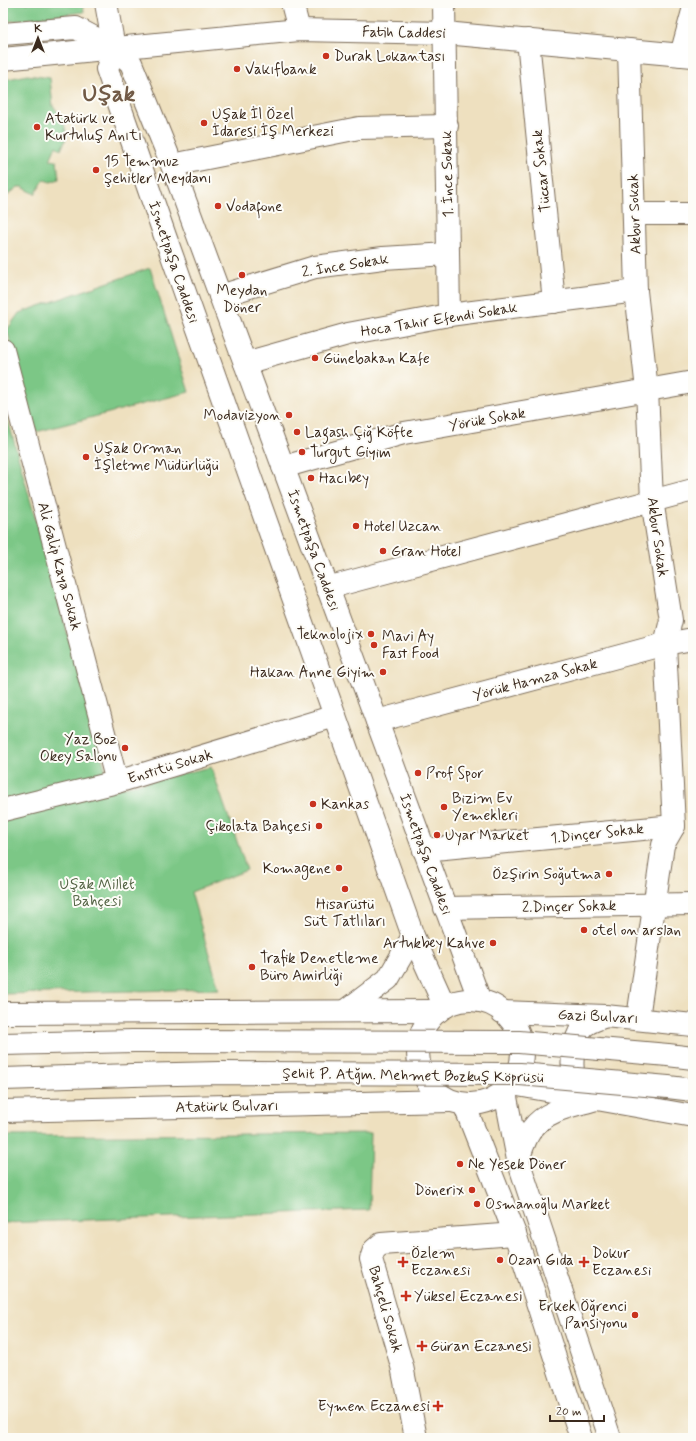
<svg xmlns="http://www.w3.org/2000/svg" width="696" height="1441" viewBox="0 0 696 1441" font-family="Mynerve,sans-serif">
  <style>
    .green { fill: #7bc786; stroke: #5b7852 }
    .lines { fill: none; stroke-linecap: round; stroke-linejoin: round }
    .minor-casing { stroke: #7a6a56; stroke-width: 24 }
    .major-casing { stroke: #7a6a56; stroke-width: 24 }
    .highway-casing { stroke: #7a6a56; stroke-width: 24 }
    .minor { stroke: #fff; stroke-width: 22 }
    .major { stroke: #fff; stroke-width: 22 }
    .highway { stroke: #fff; stroke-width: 22 }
    .highway-bridge-casing { stroke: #7a6a56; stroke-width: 24; stroke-linecap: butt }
    .highway-bridge { stroke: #fff; stroke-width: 22 }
    .poi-dot { fill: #c8321e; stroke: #fdfcf7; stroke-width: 1.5 }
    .labels { text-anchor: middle; stroke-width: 4; stroke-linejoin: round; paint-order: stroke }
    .street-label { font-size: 15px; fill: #3b2a1e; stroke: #fdfcf7 }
    .poi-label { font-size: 15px; fill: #3b2a1e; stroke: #fdfcf7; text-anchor: start }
    .park-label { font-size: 15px; fill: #516142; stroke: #fdfcf7 }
    .town-label { font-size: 23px; font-weight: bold; fill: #715a46; stroke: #fdfcf7 }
  </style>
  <rect width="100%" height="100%" fill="#fdfcf7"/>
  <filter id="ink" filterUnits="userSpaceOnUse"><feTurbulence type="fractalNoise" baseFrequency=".025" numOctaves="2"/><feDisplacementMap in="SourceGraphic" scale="8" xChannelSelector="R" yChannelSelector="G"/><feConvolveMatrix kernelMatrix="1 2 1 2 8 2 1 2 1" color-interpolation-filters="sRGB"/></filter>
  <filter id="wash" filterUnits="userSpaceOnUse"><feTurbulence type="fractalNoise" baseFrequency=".012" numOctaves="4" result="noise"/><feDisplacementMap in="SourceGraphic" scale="16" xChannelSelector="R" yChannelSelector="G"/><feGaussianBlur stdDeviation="0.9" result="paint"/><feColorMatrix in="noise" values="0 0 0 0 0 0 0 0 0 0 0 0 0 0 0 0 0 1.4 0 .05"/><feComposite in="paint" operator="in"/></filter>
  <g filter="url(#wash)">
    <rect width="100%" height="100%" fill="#eee0bf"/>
    <g class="green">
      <path d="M3,3H83L84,12L3,22Z"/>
      <path d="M27,75L50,78L53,107L62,115L67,136L61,150L56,146L50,160L57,161L59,179L51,182L44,180L35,194L22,187H18L3,199V80Z"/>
      <path d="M150,268L189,392L36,432L7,330L19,313Z"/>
      <path d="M3,402L111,790L211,767L247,870L191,892L219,989L3,994Z"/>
      <path d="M371,1133L369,1210L3,1223V1136Z"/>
    </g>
  </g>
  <g filter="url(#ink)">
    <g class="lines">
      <g class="minor-casing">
        <g id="minor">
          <path d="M106,3L114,48"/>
          <path d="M292,3L299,30"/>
          <path d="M444,3L449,315"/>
          <path d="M528,40L554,302"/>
          <path d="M629,50L636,291L647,390L652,500L671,620L665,644L674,826L663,845L638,1018"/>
          <path d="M681,55L693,11"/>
          <path d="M172,165L359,128L447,126"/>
          <path d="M634,214H693"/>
          <path d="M220,296L315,267L383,258L448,254"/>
          <path d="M3,350L117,782"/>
          <path d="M245,363L348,334L449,315L636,291"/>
          <path d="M283,467L404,433L693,382"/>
          <path d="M327,588L693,490"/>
          <path d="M377,721L665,644L693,639"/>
          <path d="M3,810L117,782L335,716"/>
          <path d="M424,850L674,826"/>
          <path d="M445,908L693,904"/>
          <path d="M416,1438L402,1366L371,1259L374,1250L381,1244L515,1234"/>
        </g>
      </g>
      <g class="major-casing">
        <g id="major">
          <path d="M3,34L76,28L114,48L131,63L172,165L480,1001"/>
          <path d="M114,48L107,69L165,236L413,936L445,1007"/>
          <path d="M3,59L299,30L445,33L693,56"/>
          <path d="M505,1092L518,1160L610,1438"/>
          <path d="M464,1104L515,1234L581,1438"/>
        </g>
      </g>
      <g class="highway-casing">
        <g id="highway">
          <circle cx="470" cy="1052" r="52"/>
          <path d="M347,1010L388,979L413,936"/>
          <path d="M502,1012L605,1016L693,1025"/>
          <path d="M3,1013L439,1011"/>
          <path d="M3,1044L134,1041"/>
          <path d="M3,1079L133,1075"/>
          <path d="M512,1084L693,1116"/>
          <path d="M588,1091C585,1089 580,1087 578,1084C568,1071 573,1039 583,1027C588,1022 599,1019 605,1016"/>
          <path d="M3,1111L450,1101"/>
          <path d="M518,1160C522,1149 525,1137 532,1129C546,1110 572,1106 593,1100"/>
        </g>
      </g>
      <use href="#minor" class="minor"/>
      <use href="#major" class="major"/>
      <use href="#highway" class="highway"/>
      <g class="highway-bridge-casing">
        <g id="highway-bridge">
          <path d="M134,1041L519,1042L668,1055L693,1058"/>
          <path d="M133,1075L219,1073L520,1074L668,1087L693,1090"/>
        </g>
      </g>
      <use href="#highway-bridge" class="highway-bridge"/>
    </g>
  </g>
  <g class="poi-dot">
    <circle cx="326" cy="56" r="4"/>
    <circle cx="237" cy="69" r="4"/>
    <circle cx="204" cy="123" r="4"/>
    <circle cx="37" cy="127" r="4"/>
    <circle cx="96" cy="170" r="4"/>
    <circle cx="218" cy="206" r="4"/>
    <circle cx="242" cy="275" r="4"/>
    <circle cx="315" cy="358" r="4"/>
    <circle cx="289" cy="415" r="4"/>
    <circle cx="297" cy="432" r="4"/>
    <circle cx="302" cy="452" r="4"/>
    <circle cx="86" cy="457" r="4"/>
    <circle cx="311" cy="478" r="4"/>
    <circle cx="356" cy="526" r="4"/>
    <circle cx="383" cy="551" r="4"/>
    <circle cx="371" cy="634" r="4"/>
    <circle cx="374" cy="645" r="4"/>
    <circle cx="383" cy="672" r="4"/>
    <circle cx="125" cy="748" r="4"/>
    <circle cx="418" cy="773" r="4"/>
    <circle cx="313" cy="804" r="4"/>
    <circle cx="444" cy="807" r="4"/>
    <circle cx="319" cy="826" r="4"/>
    <circle cx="437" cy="835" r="4"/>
    <circle cx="339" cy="868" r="4"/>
    <circle cx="609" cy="874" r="4"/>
    <circle cx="345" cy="889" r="4"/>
    <circle cx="584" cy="930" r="4"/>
    <circle cx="493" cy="943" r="4"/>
    <circle cx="252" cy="967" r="4"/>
    <circle cx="460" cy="1164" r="4"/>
    <circle cx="472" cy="1190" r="4"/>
    <circle cx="477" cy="1204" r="4"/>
    <circle cx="500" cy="1260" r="4"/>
    <path d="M401 1256h4v4h4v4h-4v4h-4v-4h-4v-4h4z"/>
    <path d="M582 1256h4v4h4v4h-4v4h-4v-4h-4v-4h4z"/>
    <path d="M404 1290h4v4h4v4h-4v4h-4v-4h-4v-4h4z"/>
    <circle cx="635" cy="1315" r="4"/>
    <path d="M420 1340h4v4h4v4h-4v4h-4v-4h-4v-4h4z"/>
    <path d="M436 1400h4v4h4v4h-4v4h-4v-4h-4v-4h4z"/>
  </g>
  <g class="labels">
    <g class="street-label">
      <text transform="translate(404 32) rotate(1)" y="5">Fatih Caddesi</text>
      <text transform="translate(541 171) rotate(-96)" y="5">Tüccar Sokak</text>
      <text transform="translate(447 174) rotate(-91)" y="5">1. İnce Sokak</text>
      <text transform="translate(634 214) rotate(-92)" y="5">Akbur Sokak</text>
      <text transform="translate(174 262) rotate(71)" y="5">İsmetpaşa Caddesi</text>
      <text transform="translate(345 265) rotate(-9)" y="5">2. İnce Sokak</text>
      <text transform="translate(439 319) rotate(-9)" y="5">Hoca Tahir Efendi Sokak</text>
      <text transform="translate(487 419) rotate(-10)" y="5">Yörük Sokak</text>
      <text transform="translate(658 537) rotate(82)" y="5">Akbur Sokak</text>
      <text transform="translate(314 550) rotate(70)" y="5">İsmetpaşa Caddesi</text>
      <text transform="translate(60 566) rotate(75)" y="5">Ali Galip Kaya Sokak</text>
      <text transform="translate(535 679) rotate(-15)" y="5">Yörük Hamza Sokak</text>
      <text transform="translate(170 766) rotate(-17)" y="5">Enstitü Sokak</text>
      <text transform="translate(597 833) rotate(-6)" y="5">1.Dinçer Sokak</text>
      <text transform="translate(426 854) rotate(70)" y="5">İsmetpaşa Caddesi</text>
      <text transform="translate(569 906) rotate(-1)" y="5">2.Dinçer Sokak</text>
      <text transform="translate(598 1016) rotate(3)" y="5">Gazi Bulvarı</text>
      <text transform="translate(413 1075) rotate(1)" y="5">Şehit P. Atğm. Mehmet Bozkuş Köprüsü</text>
      <text transform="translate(227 1106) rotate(-1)" y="5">Atatürk Bulvarı</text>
      <text transform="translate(386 1309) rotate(74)" y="5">Bahçeli Sokak</text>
    </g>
    <g class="poi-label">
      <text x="334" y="61">Durak Lokantası</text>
      <text x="245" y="74">Vakıfbank</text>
      <text x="212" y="119">Uşak İl Özel<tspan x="212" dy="17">İdaresi İş Merkezi</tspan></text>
      <text x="45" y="123">Atatürk ve<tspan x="45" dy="17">Kurtuluş Anıtı</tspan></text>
      <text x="104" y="166">15 Temmuz<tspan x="104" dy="17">Şehitler Meydanı</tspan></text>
      <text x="226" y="211">Vodafone</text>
      <text x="242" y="295" text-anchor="middle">Meydan<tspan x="242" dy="17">Döner</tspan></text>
      <text x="323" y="363">Günebakan Kafe</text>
      <text x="281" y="420" text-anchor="end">Modavizyon</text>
      <text x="305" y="437">Lagash Çiğ Köfte</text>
      <text x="94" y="453">Uşak Orman<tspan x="94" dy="17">İşletme Müdürlüğü</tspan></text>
      <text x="310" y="457">Turgut Giyim</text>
      <text x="319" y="483">Hacıbey</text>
      <text x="364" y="531">Hotel Uzcan</text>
      <text x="391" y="556">Gran Hotel</text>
      <text x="363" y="639" text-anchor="end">Teknolojix</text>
      <text x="382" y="641">Mavi Ay<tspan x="382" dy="17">Fast Food</tspan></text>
      <text x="375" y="677" text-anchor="end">Hakan Anne Giyim</text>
      <text x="117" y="744" text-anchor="end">Yaz Boz<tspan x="117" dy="17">Okey Salonu</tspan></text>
      <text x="426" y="778">Prof Spor</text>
      <text x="452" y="803">Bizim Ev<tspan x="452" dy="17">Yemekleri</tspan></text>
      <text x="321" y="809">Kankas</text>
      <text x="311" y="831" text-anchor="end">Çikolata Bahçesi</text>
      <text x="445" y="840">Uyar Market</text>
      <text x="331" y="873" text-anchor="end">Komagene</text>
      <text x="601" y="879" text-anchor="end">Özşirin Soğutma</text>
      <text x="345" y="909" text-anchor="middle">Hisarüstü<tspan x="345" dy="17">Süt Tatlıları</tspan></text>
      <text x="592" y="935">otel on arslan</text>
      <text x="485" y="948" text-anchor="end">Artukbey Kahve</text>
      <text x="260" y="963">Trafik Denetleme<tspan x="260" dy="17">Büro Amirliği</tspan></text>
      <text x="468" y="1169">Ne Yesek Döner</text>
      <text x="464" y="1195" text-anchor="end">Dönerix</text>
      <text x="485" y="1209">Osmanoğlu Market</text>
      <text x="411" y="1258">Özlem<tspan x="411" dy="17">Eczanesi</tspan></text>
      <text x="592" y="1258">Dokur<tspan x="592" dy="17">Eczanesi</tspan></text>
      <text x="508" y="1265">Ozan Gıda</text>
      <text x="414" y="1301">Yüksel Eczanesi</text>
      <text x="627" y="1311" text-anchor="end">Erkek Öğrenci<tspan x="627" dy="17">Pansiyonu</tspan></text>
      <text x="430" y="1351">Güran Eczanesi</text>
      <text x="430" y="1411" text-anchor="end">Eymen Eczanesi</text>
    </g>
    <g class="park-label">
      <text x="97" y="889">Uşak Millet<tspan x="97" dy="17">Bahçesi</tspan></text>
    </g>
    <g class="town-label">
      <text x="109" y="101">Uşak</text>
    </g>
  </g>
  <rect width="696" height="1441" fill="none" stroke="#fdfcf7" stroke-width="16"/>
  <g transform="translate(38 38)" stroke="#fdfcf7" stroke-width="3" paint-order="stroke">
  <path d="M0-3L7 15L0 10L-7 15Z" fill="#3b2a1e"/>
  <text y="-6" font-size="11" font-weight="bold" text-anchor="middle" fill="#3b2a1e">K</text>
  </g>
  <path d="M550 1415v6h54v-6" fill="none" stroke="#3b2a1e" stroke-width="2"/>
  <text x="556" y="1415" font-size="12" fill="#3b2a1e" stroke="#fdfcf7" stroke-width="3" paint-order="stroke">20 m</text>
</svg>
